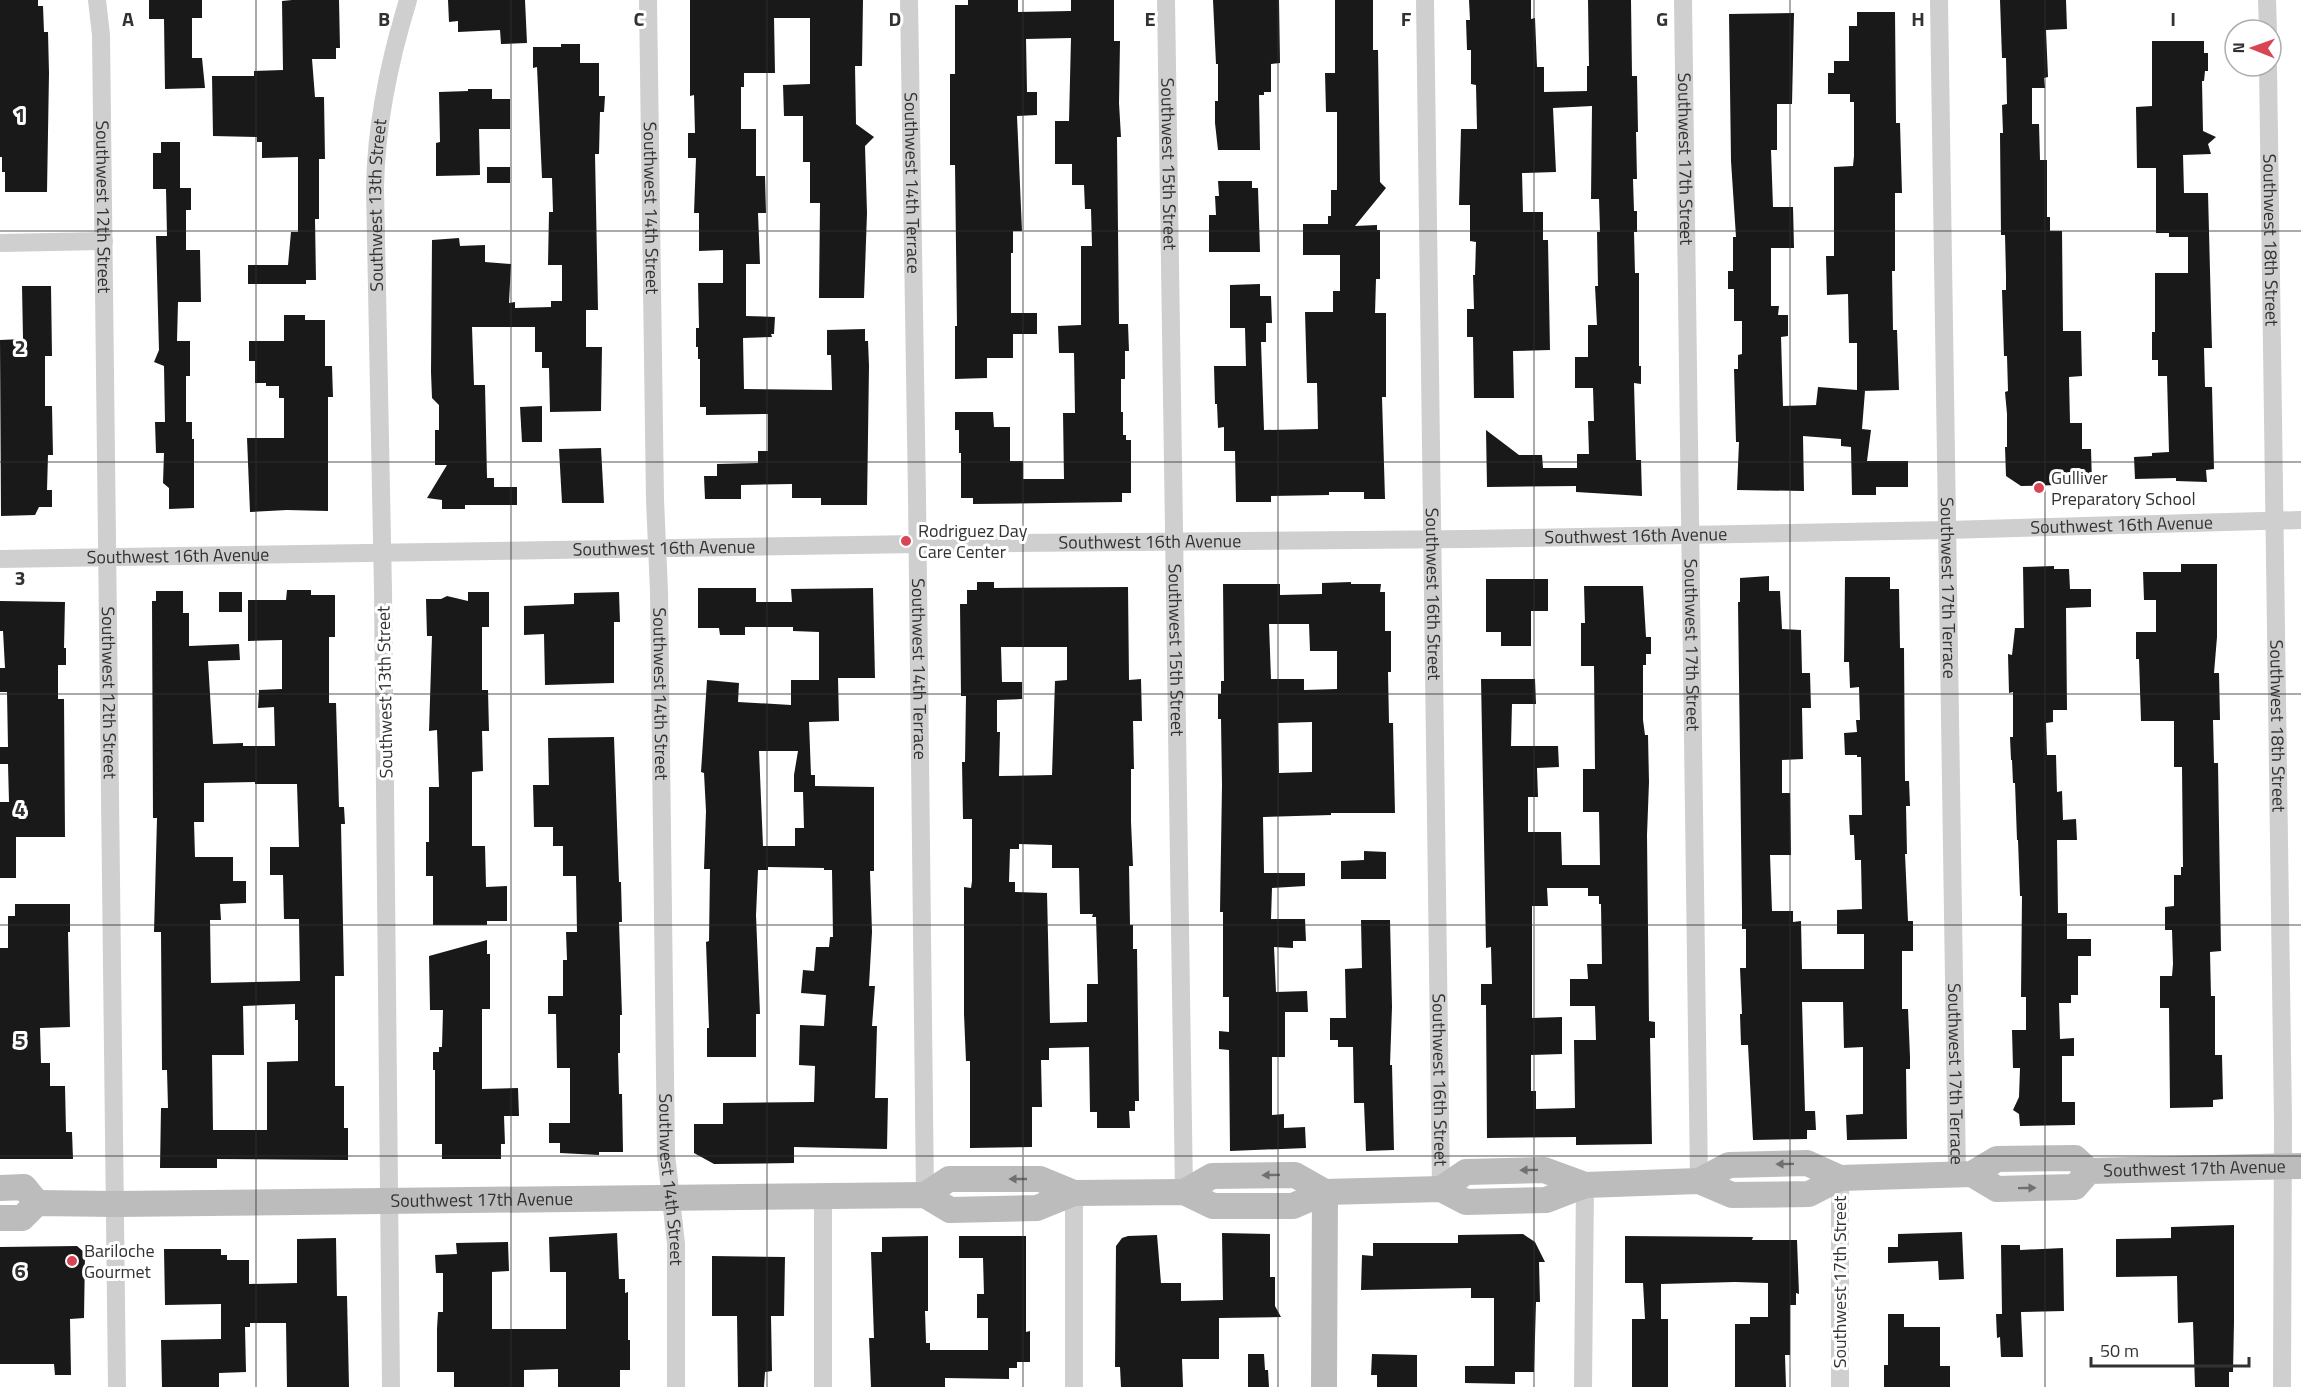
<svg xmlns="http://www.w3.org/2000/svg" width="2301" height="1387" viewBox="0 0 2301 1387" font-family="'Titillium Web',sans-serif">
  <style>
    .building { fill: #191919; fill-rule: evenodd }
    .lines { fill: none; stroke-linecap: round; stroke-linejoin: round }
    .street { stroke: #cfcfcf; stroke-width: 18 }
    .secondary { stroke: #bcbcbc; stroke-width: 26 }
    .oneway { fill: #707070 }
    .grid { fill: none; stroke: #323232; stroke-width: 1.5; stroke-opacity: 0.55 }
    .poi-dot { fill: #d84656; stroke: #fff; stroke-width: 2 }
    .labels { text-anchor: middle; stroke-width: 6; stroke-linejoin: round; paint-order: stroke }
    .street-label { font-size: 18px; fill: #323232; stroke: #fff }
    .poi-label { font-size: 18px; fill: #323232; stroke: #fff; text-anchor: start }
    .grid-label { font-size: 20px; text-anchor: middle; font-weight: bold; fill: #323232; stroke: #fff; stroke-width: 6; stroke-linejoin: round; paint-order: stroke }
  </style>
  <rect width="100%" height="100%" fill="#fff"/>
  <g class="building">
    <path d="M0,0H38V6H43L44,32H48L49,73L47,192H5V172H2V157H0Z"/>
    <path d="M149,0H202V18H192V58H202L205,88L165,89L164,19H149Z"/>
    <path d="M292,0H339L340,48H336V59H312L315,97H324L325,159H319V219H315L316,280H306V284H248V265H288L291,232H298V157L262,158V142H257V137L213,136L212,76H254V71L283,70L282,1Z"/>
    <path d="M448,0H525L527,43L501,44L500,30L458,32V21L449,22Z"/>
    <path d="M690,0H863L862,66H855L856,124L874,137L865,146L867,213L864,298H819L820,203H810V162H803V116H784L783,85L810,84V18H774L775,73H744V87H741V129H756V176H765L766,213H758L760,264H746V316L775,317L774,334H771L772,337L743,338L744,389L832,390L831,355H827V330L865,329V341H868L869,366L867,505H821V498H792V484L741,485V499H705L704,476H717V464L758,463V451H768V414L706,415V407H700V359H698V347H696V328H699L698,283H723V250L699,251V213H694L696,158H688V133H695L694,95L690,96Z"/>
    <path d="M968,0H1018V12L1071,11V0H1114V41H1120L1119,103L1121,137H1117L1119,324H1128L1129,351H1125V379H1121V412H1123V435H1126V440H1131V493H1122V502L973,504V498H961V453H959V430H955V412H993L994,427H1010V461H1023V479H1064L1063,413H1075L1074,353H1059L1058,326L1081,325V246H1092L1091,209H1085L1084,185H1072V164H1055V121H1069L1071,38L1026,39L1027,92H1037V115L1017,116L1022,231H1013V253H1011V313H1037V334H1013V358H987V378L955,379V326H957L955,165H950V74H955V5H968Z"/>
    <path d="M1213,0H1279L1280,63L1271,64V92H1264V95H1259L1260,150H1218L1215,123V101H1218V64H1216Z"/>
    <path d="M1335,0H1373V50H1378L1380,182L1386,188L1355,226L1377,225V230H1380V279H1376L1375,313H1386V397H1382L1385,499H1364V492H1329V495L1271,496V502H1236L1235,451H1224V427L1218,428L1217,404H1215L1214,366H1246L1245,328H1230V285L1260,284V296H1271L1272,323H1266V342H1261L1264,430L1318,429L1317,383H1307L1305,312H1333V291H1340V255H1303V224H1328V216H1331V190H1337V112H1326L1325,73H1335Z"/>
    <path d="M1469,0H1531V19L1535,18L1537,67H1544V92L1587,91V66H1589L1588,0H1631L1632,76H1637L1638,132H1636L1637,179H1633L1634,211H1637V232H1634L1635,273H1639V366H1641V384L1634,383L1636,460H1641L1642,496L1576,492V486L1487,487L1486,430L1519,455H1542L1543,468H1577V454H1589L1588,421H1594L1593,388H1575V357H1588V325H1597L1595,286H1598L1597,232H1600L1599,199H1591L1592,106L1553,108L1556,172L1522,173L1523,212H1543V240H1548L1550,350L1513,351L1514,398H1474L1473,337H1467V309H1474L1473,275H1475L1476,242L1470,241V205H1459L1461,129H1477L1476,85L1471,84V50H1467L1466,20H1470Z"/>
    <path d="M2000,0H2066L2067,29L2046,30L2048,77L2044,78L2045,88H2032V124H2039L2040,160H2047V217H2050V231H2062L2063,331H2081L2082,376L2069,377L2070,423H2082V449H2091L2092,484L2021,486L2006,476L2005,447H2007V414L2005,392L2008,391L2007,356H2004L2002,290H2006V275L2005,235H2001L2000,133H2003L2002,105L2007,104L2006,58H2002Z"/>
    <path d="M1857,12H1895L1896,123H1900L1902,193H1895V271H1892L1893,330H1897L1899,390L1861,391H1865L1862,429L1871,430L1867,461H1908V487H1876V495H1852L1851,447L1841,446V439L1803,436L1804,491L1737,490L1739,442H1736L1734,369H1738V355L1742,354V321H1734V289H1728V271H1733V237H1736L1731,161L1729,14L1794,13L1792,104H1777V150H1771L1773,207H1793L1794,248H1771V306H1779L1778,315H1788V336L1781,337L1783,406L1816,405L1818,387L1857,390V343H1849L1848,294L1827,295L1826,256H1834V167L1853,166L1854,156V102H1850V94H1828V73H1834V61H1849V26H1857Z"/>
    <path d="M2152,41H2204V53H2208V71H2205L2204,81H2202L2203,131L2216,137L2208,144L2211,154L2183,155L2184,193H2208L2212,348H2204L2205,387H2212L2214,469L2206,470L2207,482L2176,481V478L2135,479L2134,457L2152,456V453L2169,452L2167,376H2158V360H2152V332H2155V273H2188V237H2169V233H2156V168H2137L2136,107L2152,106Z"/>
    <path d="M561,44H580V63H599V96H605L604,112H600L599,154H595L598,310H586V347H602L601,411L550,412L549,368H542V352H535V327H472L474,385H485L487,478H494V487H517V505H465V509H442V500L427,498L447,465H435V430H439V405L432,398L431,372L432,240L459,238L460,246L485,245V262L511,264L509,303L515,302V308L551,307V301H562V265H548L549,212H553L552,178H542L537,67L533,68V47H561Z"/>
    <path d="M468,89H492V99H510V129H479L480,175L436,176V143L440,142L439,92L468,91Z"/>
    <path d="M161,142H180V188H191V210H186V250H200L201,302H178L177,341H190V376H186V422H192V439H194V508L169,509V488L163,483L164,453H156L155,422H165L164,366L154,362L159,350L156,236H167L166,189H153V153H161Z"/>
    <rect x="487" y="167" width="23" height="16"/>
    <path d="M1218,181H1252V188H1258L1260,252H1209V215H1216L1215,196H1219Z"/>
    <path d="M22,286H51L52,356H45V406H52L53,455H48L47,490H52V507H39L35,515L1,516L0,340L23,339Z"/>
    <path d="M284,315H305V320H325V366H332L333,397H328V511L287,510L250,512L247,438H284V398H279V386H266V383H255V361H249V341H284Z"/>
    <path d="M542,406V442H522L520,407Z"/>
    <path d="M601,448L604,503H562L559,449Z"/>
    <path d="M2181,564H2217V637L2214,673H2219L2220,720H2213L2214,763H2218L2221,951L2210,952L2211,996H2215V1055H2222L2223,1099L2213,1100V1107L2170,1108L2169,1008H2160V976H2172L2173,964L2172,930H2165V907L2174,906V875H2181V867H2183L2182,767H2174V721H2141L2139,659H2136V632H2156V600H2144L2143,572H2181Z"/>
    <path d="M2054,566V569H2069L2070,589H2091V607L2066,608L2067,710H2053V722L2046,723L2047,755H2056L2057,792L2062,791L2063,820L2076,819L2077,840H2057L2058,913H2067V939H2091V956H2078V995H2071V1003H2059L2060,1039L2074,1038V1056H2062V1102H2075V1125L2020,1126L2019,1114L2013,1110L2019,1097L2020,1068H2013L2012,1030H2026V997H2021L2022,896H2020L2018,840H2017L2015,783H2013L2012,760H2011L2010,737H2013V692L2009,693L2008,654L2012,655L2015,628H2024L2023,567Z"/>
    <path d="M1769,576V591H1780L1782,629L1801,630L1802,673H1810L1811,708H1802L1803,759L1782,760V793H1790L1791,855H1770L1772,911H1793V922L1801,921L1802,969H1864V934H1837V910L1862,909L1861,860H1855L1854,835H1850L1849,815H1862L1861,757H1857V755H1845L1844,733L1857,732L1856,720H1860L1859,687L1850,688L1849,662H1844L1845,577H1890V589H1899L1900,648H1904L1905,781H1909L1910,806H1906L1907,854H1905L1908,921H1913V951H1902V1009H1908L1910,1057V1069H1906L1907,1139L1847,1140L1846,1115L1863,1114V1047L1844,1048L1843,1002H1802L1805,1111H1815L1816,1130H1807V1139L1753,1140L1748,1045H1741L1740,1014H1742L1740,968H1746V929H1742V912L1738,602H1740V578Z"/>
    <path d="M1486,579H1548V611H1531V646H1501V632H1486Z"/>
    <path d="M977,582H994V588L1128,587L1129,680L1141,679L1142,721H1133L1134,769H1131V822L1133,866H1129L1130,925H1133V949H1137L1139,1101H1135V1111H1129L1130,1128H1097V1112H1090L1089,1047L1049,1048V1060H1041L1042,1107H1032V1147L970,1148V1061H966L964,1014V887L971,888L972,881V819H963L962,762H965L966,696H961L960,604H967V590H977ZM1001,647H1067V680L1055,681L1052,775L999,776L1000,732H997V700L1022,699V682H1002ZM1019,844L1052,845V868H1079L1080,914H1093L1092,917H1096L1098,984H1087V1022L1050,1023L1047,893L1015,892V882H1009L1010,849H1019Z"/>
    <path d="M1351,582V584H1381L1380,592H1385V631H1391V672H1388L1389,723H1393L1395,813H1331V815L1263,817L1264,873H1305V886L1272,888L1271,919H1305L1306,941H1293V948L1274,947L1276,992L1307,991L1308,1012H1285V1057H1272V1115L1284,1114V1128L1305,1127L1306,1148L1230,1151L1229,1050L1219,1049V1031L1229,1032V997H1223V912H1220L1222,785L1221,719H1218V694H1221V681H1224L1223,584H1280V595L1322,594V583ZM1269,624H1309L1310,651H1337V689L1304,690V679H1271ZM1312,722V772L1279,773L1278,723Z"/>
    <path d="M1584,586H1643L1646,637H1651V654H1646V665H1643V720L1645,735H1648L1649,782L1647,835L1649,1021L1655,1022V1038H1650L1652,1144L1576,1145V1137L1487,1138L1486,1005H1481V984H1492L1491,947L1486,948L1481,679H1535L1536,704H1512L1511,746H1558L1559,767L1537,768L1538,797H1528V832H1561L1562,865H1600L1599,812H1583V769H1595L1594,666H1581V623H1585ZM1547,888H1588V896H1599V904H1601L1602,964H1587L1588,979H1570V1006H1595L1596,1040H1574L1575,1108L1536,1109V1091H1531V1055L1562,1054V1017L1532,1018V906H1548Z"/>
    <path d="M698,588H756V602H792L791,589L873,588L875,678H838L839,721L809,722L811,775H815V786L874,787V871H870L872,932L869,986H875L872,1026H877L875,1098H888L887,1149L794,1147V1163L714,1164L694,1153V1124H723V1103L814,1102L815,1066L799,1065L800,1025L824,1026L826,995L801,993L803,970L814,971L816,947H829L830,937H833L832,870H824V868L768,867V870H758L756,915L760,1014H756V1057H707V1028H709L706,942L709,941L710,869H704L706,811L704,773L701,772L707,680L739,683L738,702L791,705V680H819V632L793,631V627H745V635H720L719,628H698ZM759,751H798L794,775V792H803L804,828H795V846H763Z"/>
    <path d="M287,590H311V595H335V637H329V703H336L339,807H344L345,824H341L344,976H335V1086H344V1128H348V1160L217,1159V1168H160L161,1108H168L167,1070H162L161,932H154L157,818H153L152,601H156V591H183V613H189V646L239,644L240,660L208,661L213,744L243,743V746H275L274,707L258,708L259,690L282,689V640L248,641V600H286ZM255,782V784H297L299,847H270V875H283L284,919H299L300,981L211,983L210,920H221L220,904L246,903V881H233V857H195L194,822H204V783ZM295,1004V1020H298V1061L267,1062V1130H213L212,1055H244L243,1006Z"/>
    <rect x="219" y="592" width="23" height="20"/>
    <path d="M468,592H489V627H482V690H488L489,731H482L483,771L472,772V846H485L486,887L507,886V921H487V925H433V876H426V842H429V787H439L437,730L429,731L432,636H427L426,599H441L447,596L468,601Z"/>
    <path d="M619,592L620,622H614V683L545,685L544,634L524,635V606L574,604V593Z"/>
    <path d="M0,601L65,602L64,648H66V665H58V699H64L65,837H16V878H0V802H9L8,764H0V747H8L7,692H0V668H5L3,631H0Z"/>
    <path d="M614,737L619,882H621L622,922H619L622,1015H620V1053H618L619,1094H622L623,1152H599V1155L560,1153V1143H549V1123H570V1068H557L556,1014H548V996H563V960H567L566,932H577L576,876H563V846H553V827H534L533,785H549L548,738Z"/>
    <path d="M1364,851L1386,852V879H1341V861L1364,860Z"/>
    <path d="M15,904H70V932H68L70,1027L40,1028L41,1063H50V1086H65L66,1132H72L73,1159H0V948H8V916H15Z"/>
    <path d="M1361,920H1390L1392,1007L1390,1065H1392L1394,1150L1366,1151L1364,1103H1354L1353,1047H1338V1040H1330V1018H1346L1345,969L1362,968Z"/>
    <path d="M487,940V954H490V1009H482V1089L518,1088L519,1116H504L505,1144H501V1159H442V1144H435V1070H433V1052H439V1047H442L443,1010H430L429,956Z"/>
    <path d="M2234,1225V1322L2233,1372H2229V1387H2195L2193,1322L2178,1323L2177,1276L2116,1277V1239L2171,1238V1227Z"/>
    <path d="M1962,1232L1964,1279L1939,1280L1938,1261L1888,1263V1247H1898V1234Z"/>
    <path d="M617,1233L619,1279H625V1293L628,1292V1340H630V1370H620V1387H558V1369L524,1370V1387H454V1372H437V1329L438,1312H443V1273H436L435,1255L457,1254L456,1243L508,1242L509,1271L492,1272V1329H566V1272H550L549,1237Z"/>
    <path d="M1222,1233L1270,1234V1277H1275V1306L1281,1317L1219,1318V1359H1182L1183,1387H1121L1120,1367H1115L1116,1246L1122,1238L1128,1236L1157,1235L1161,1283H1181V1301L1223,1300Z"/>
    <path d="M1523,1234L1535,1242L1545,1262H1539L1540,1302H1536L1534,1372H1515V1384L1465,1383V1366H1494V1298H1471V1288L1361,1290L1362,1255L1373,1256V1243H1458V1235Z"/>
    <path d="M928,1236V1311H925L926,1343H930V1350H988V1318H977V1294H984L983,1258H959V1236H1026V1332L1030,1331V1362H1017V1368H1009V1379L945,1378V1387H871L869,1338H874L871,1252H882V1237Z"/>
    <path d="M1625,1236L1753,1237L1752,1240H1797L1799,1294L1796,1293V1305H1790V1355H1785L1786,1387H1735V1324H1750V1317H1768V1283L1735,1282L1661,1284V1319H1668V1387H1632V1319H1645L1643,1283H1625Z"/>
    <path d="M336,1238L337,1296H347L349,1387H287L286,1323H250V1327H245L246,1372L219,1373V1387H162L161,1340L221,1339V1304L165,1305L164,1249H221V1255H227V1260H249V1284L297,1283V1239Z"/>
    <path d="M2001,1245H2020V1250L2063,1248L2064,1311L2021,1312L2023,1357H2001L2000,1337L1997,1338L1996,1314H2002Z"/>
    <path d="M77,1246L85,1253L84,1318L70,1319L71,1375H55L54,1364H0V1247Z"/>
    <path d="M712,1256L785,1257L784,1316H771L772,1371L765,1372L764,1387H738L737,1316H712Z"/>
    <path d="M1888,1314H1904V1327H1940V1366H1950V1387H1884V1365H1888Z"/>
    <path d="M1248,1354H1264L1265,1370H1268L1269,1387H1248Z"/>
    <path d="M1372,1354L1417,1355V1387H1377V1375H1371Z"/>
  </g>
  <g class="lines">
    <g class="street">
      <path id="s1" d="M97,0L101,35L117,1387"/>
      <path id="s2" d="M648,0L655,500L659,591L666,1154L676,1244V1387"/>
      <path id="s3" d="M909,0L917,496L925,1195"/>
      <path id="s4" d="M1166,0L1184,1192"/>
      <path id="s5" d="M1425,0L1441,1189"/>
      <path id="s6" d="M1683,0L1699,1181"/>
      <path id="s7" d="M1939,0L1957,1175"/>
      <path d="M2267,0L2268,30"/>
      <path id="s8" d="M2268,66L2283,1123L2282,1387"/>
      <path d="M0,243L104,241"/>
      <path id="s9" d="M0,559L918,544L1467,539L1947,530L2301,520"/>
      <path d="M1074,1193V1387"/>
      <path id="s10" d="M391,1387L383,591L375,188C376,123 389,62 408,0"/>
      <path d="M823,1387V1195"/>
      <path d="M1583,1387L1585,1185"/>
      <path d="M1840,1387V1178"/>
    </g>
    <g class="secondary">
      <path id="s11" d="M1972,1174L1997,1189L2075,1187L2089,1171L2301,1166"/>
      <path d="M1699,1181L1729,1165L1807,1163L1840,1178L1972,1174L1997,1159L2075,1158L2089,1171"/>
      <path d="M0,1188L24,1187L37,1203"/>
      <path d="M1441,1189L1466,1172L1544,1170L1585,1185"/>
      <path d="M1184,1192L1212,1176L1295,1175L1325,1192"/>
      <path d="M925,1195L949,1179H1040L1074,1193"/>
      <path id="s12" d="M0,1218H22L37,1203L115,1204L925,1195L950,1210L1037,1208L1074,1193L1184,1192L1213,1206H1293L1325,1192L1441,1189L1466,1202L1546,1200L1585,1185L1699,1181L1732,1195L1809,1194L1840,1178"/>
      <path d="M1324,1387L1325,1192"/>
    </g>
  </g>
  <defs><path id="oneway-solid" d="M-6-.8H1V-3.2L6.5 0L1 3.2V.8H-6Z" transform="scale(1.5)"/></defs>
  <g class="oneway">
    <use href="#oneway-solid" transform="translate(1785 1164) rotate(179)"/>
    <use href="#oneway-solid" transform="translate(1529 1170) rotate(179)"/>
    <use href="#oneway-solid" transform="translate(1271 1175) rotate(179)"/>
    <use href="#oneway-solid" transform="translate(1018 1179) rotate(180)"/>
    <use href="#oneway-solid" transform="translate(2027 1188) rotate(-1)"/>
  </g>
  <path class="grid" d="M256,0V1387M511,0V1387M767,0V1387M1023,0V1387M1278,0V1387M1534,0V1387M1790,0V1387M2045,0V1387M0,231H2301M0,462H2301M0,694H2301M0,925H2301M0,1156H2301"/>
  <g class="poi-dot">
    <circle cx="2039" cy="488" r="6"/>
    <circle cx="906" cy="541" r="6"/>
    <circle cx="72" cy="1261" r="6"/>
  </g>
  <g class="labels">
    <g class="street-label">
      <text dy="6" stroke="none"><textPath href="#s6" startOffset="159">Southwest 17th Street</textPath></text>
      <text dy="6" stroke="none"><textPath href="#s4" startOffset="164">Southwest 15th Street</textPath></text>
      <text dy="6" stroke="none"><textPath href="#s3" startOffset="183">Southwest 14th Terrace</textPath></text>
      <text dy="6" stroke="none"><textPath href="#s10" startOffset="1182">Southwest 13th Street</textPath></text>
      <text dy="6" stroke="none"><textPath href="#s1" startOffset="207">Southwest 12th Street</textPath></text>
      <text dy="6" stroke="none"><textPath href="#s2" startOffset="208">Southwest 14th Street</textPath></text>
      <text dy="6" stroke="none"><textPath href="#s8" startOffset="174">Southwest 18th Street</textPath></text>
      <text dy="6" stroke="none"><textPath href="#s9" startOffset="2122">Southwest 16th Avenue</textPath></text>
      <text dy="6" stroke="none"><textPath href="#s9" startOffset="1636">Southwest 16th Avenue</textPath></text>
      <text dy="6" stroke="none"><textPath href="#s9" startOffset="1150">Southwest 16th Avenue</textPath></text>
      <text dy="6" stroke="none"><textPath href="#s9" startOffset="664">Southwest 16th Avenue</textPath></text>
      <text dy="6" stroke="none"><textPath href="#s9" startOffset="178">Southwest 16th Avenue</textPath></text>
      <text dy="6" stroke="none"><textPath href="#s7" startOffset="588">Southwest 17th Terrace</textPath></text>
      <text dy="6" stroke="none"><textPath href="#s5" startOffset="594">Southwest 16th Street</textPath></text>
      <text dy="6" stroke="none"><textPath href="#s6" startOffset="645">Southwest 17th Street</textPath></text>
      <text dy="6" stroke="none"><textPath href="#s4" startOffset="650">Southwest 15th Street</textPath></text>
      <text dy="6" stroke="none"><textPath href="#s3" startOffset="669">Southwest 14th Terrace</textPath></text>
      <text transform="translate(385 692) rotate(-91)" y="6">Southwest 13th Street</text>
      <text dy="6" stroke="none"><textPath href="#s1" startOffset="693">Southwest 12th Street</textPath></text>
      <text dy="6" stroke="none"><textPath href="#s2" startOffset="694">Southwest 14th Street</textPath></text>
      <text dy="6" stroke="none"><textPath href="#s8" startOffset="660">Southwest 18th Street</textPath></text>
      <text dy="6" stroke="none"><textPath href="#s7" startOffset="1074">Southwest 17th Terrace</textPath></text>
      <text dy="6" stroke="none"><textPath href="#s5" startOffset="1080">Southwest 16th Street</textPath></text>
      <text dy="6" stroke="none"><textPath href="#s11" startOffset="234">Southwest 17th Avenue</textPath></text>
      <text dy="6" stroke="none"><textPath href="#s2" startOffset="1180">Southwest 14th Street</textPath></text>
      <text dy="6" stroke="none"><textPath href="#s12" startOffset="488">Southwest 17th Avenue</textPath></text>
      <text transform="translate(1840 1282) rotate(-90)" y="6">Southwest 17th Street</text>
    </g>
    <g class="poi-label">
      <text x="2051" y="484">Gulliver<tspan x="2051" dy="21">Preparatory School</tspan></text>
      <text x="918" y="537">Rodriguez Day<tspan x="918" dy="21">Care Center</tspan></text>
      <text x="84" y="1257">Bariloche<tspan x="84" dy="21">Gourmet</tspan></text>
    </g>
  </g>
  <g class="grid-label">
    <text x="128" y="26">A</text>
    <text x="384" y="26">B</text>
    <text x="639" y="26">C</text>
    <text x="895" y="26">D</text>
    <text x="1150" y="26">E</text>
    <text x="1406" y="26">F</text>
    <text x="1662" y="26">G</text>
    <text x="1918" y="26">H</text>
    <text x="2173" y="26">I</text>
    <text x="20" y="122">1</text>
    <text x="20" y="354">2</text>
    <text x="20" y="585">3</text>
    <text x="20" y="816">4</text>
    <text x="20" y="1047">5</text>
    <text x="20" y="1278">6</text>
  </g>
  <g transform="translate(2253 48) rotate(271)"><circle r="28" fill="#ffffff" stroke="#adadad" stroke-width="1.5"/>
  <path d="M0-4.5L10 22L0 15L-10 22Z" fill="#d84656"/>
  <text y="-9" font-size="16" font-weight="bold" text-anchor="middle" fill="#323232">N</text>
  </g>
  <path d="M2091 1357v9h158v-9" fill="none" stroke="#323232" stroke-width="3"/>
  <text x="2100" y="1357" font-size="18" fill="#323232" stroke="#ffffff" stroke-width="4.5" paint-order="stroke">50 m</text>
</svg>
